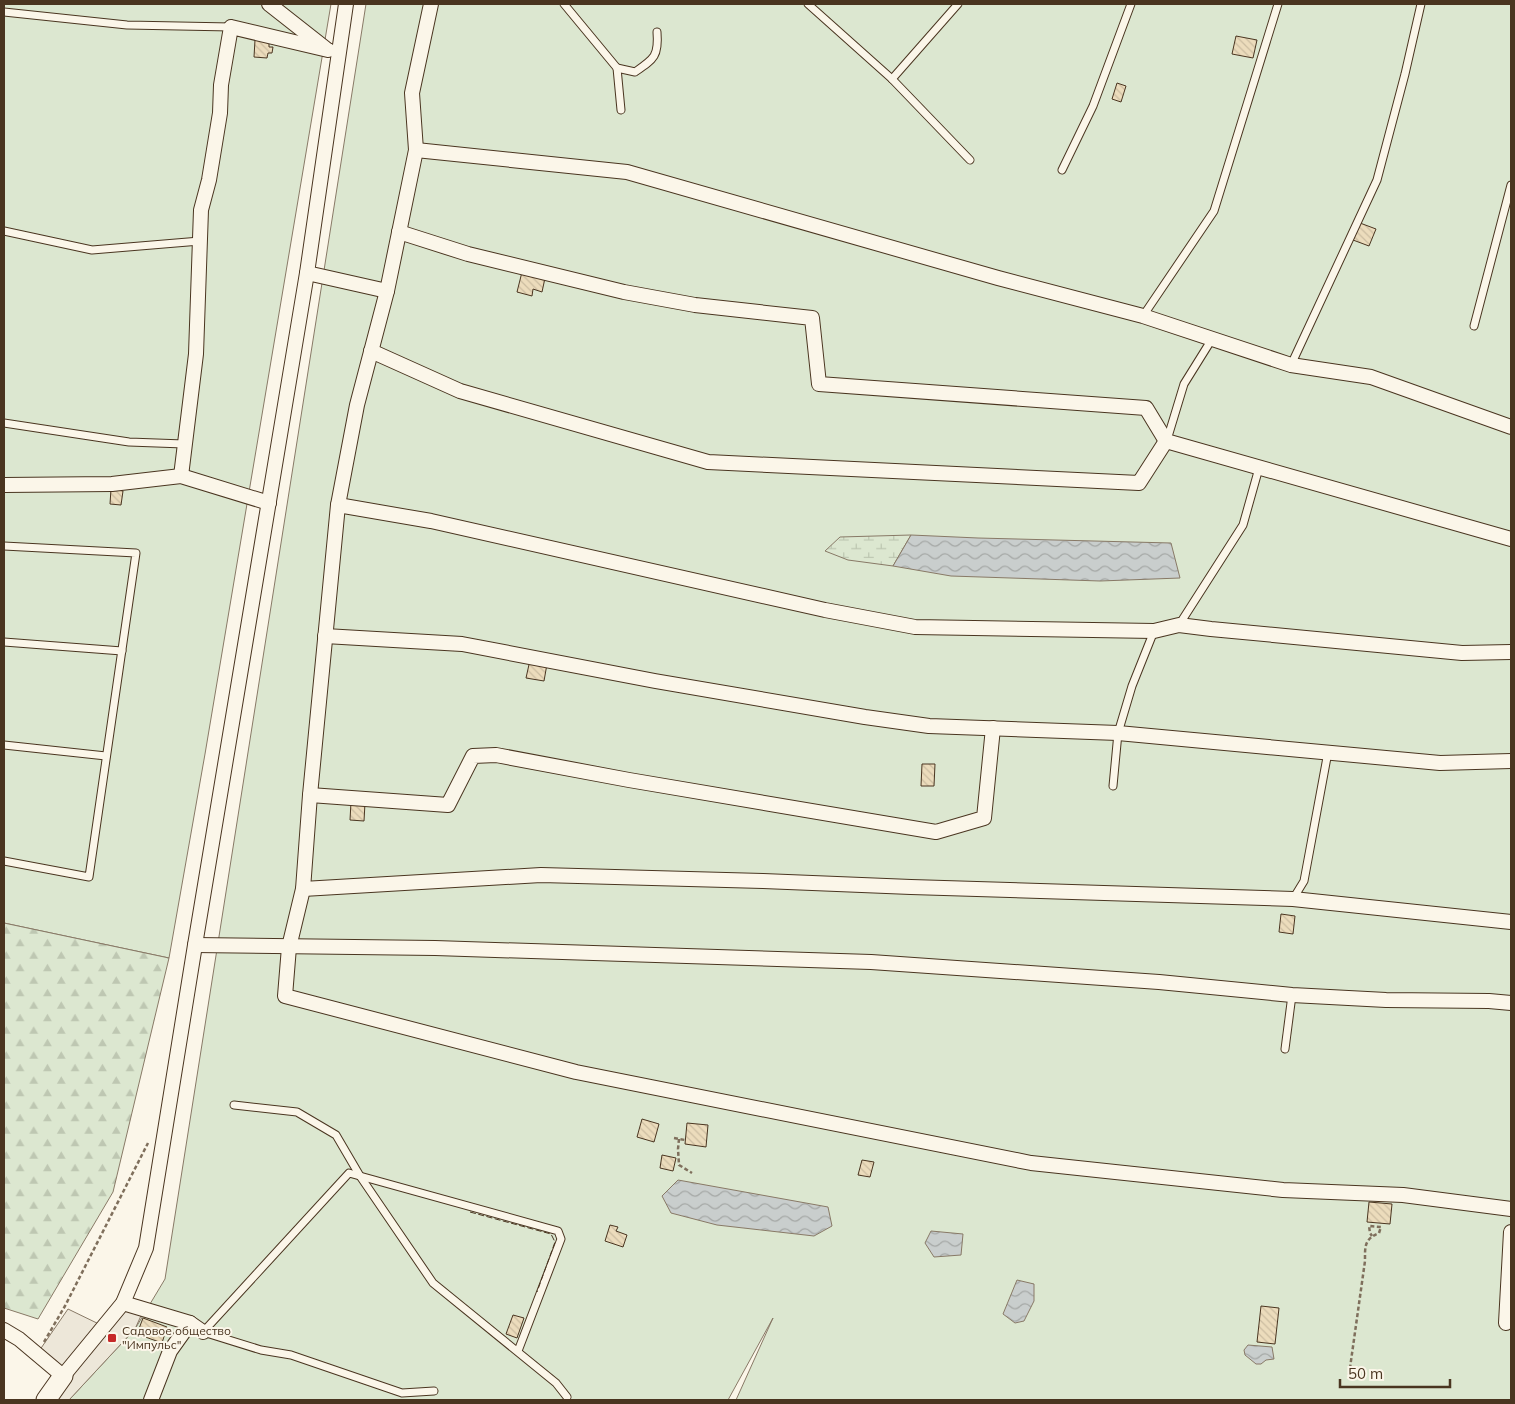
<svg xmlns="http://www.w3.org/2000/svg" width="1515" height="1404" viewBox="0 0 1515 1404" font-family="Mulish,sans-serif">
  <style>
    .green { fill: #dce7d0; stroke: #887966 }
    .forest { fill: url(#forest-firs); stroke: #887966 }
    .wetland { fill: url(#wetland-marsh); stroke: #887966 }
    .parking { fill: #ede7d9; stroke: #887966 }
    .water { fill: url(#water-waves); stroke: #887966 }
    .building { fill: url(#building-back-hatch); stroke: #4a3520 }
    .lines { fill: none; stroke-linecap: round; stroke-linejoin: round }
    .lane-casing { stroke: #4a3520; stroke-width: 9 }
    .street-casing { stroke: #4a3520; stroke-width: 16 }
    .secondary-casing { stroke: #4a3520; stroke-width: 21 }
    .path { stroke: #7f6f5c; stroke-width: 2.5; stroke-dasharray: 4 2.5; stroke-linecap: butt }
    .lane { stroke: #fbf6e9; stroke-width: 7 }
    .street { stroke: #fbf6e9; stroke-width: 14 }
    .secondary { stroke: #fbf6e9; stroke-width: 19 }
    .fence { stroke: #4a3520; stroke-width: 1; stroke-dasharray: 6 2.5; stroke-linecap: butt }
    .poi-dot { fill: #c62828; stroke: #fbf6e9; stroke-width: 2 }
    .labels { text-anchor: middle; stroke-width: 4; stroke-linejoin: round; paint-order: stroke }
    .poi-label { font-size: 12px; fill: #4a3520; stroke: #fbf6e9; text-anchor: start }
  </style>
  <defs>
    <pattern id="forest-firs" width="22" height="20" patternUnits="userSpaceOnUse" patternTransform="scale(1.25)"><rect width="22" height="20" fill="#dce7d0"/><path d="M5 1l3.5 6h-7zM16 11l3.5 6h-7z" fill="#bec7b2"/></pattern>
    <pattern id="wetland-marsh" width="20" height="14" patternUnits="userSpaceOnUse" patternTransform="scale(1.25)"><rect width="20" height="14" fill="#dce7d0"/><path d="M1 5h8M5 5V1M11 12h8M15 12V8" fill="none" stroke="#bec7b2"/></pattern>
    <pattern id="water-waves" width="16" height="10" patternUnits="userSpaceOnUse" patternTransform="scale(1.25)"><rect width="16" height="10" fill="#c9cecd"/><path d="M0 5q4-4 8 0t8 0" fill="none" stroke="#a5a8a6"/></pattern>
    <pattern id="building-back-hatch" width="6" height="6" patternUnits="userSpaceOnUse" patternTransform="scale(1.25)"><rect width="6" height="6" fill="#ecdcbc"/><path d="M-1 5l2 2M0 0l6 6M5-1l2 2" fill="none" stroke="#ccbda1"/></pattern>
  </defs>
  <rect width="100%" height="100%" fill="#fbf6e9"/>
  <g class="green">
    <path d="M4,4H331L205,754L169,958L4,923Z"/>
    <path d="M366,4H1511V1400H736L773,1318L728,1400H69L135,1329L165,1279Z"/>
  </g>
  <path class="forest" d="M4,923L169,958L113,1192L38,1319L4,1308Z"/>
  <path class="wetland" d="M911,535L893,566L848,560L825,551L840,537Z"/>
  <g class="parking">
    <path d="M123,1303L144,1309L135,1329L69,1400H55Z"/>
    <path d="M68,1309L103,1326L63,1376L37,1354Z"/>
  </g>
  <g class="water">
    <path d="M911,535L978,538L1171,543L1180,578L1100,581L951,576L893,566Z"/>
    <path d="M678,1180L828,1207L832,1226L814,1236L717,1225L671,1213L662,1196Z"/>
    <path d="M931,1231L963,1234L961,1255L934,1257L925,1243Z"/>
    <path d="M1017,1280L1034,1284V1301L1024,1321L1015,1323L1003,1314Z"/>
    <path d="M1248,1345L1272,1347L1274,1359L1266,1360L1261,1364H1256L1245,1355L1244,1350Z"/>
  </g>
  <g class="building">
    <path d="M1236,36L1257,40L1253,58L1232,54Z"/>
    <path d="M255,40H269V47H273L272,53H268L267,58L254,57Z"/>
    <path d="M1117,83L1126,86L1121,102L1112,99Z"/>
    <path d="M1360,223L1376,229L1369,246L1353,240Z"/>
    <path d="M522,272L545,278L542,292L533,289L532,296L517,292Z"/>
    <path d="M111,489L123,491L121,505L110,504Z"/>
    <path d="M530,660L547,664L544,681L526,678Z"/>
    <path d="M922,764H935L934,786H921Z"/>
    <path d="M351,802L365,803L364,821L350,820Z"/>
    <path d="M1281,914L1295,916L1293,934L1279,932Z"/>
    <path d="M642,1119L659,1124L654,1142L637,1137Z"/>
    <path d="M687,1123L708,1125L706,1147L685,1144Z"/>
    <path d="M662,1155L676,1158L673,1171L660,1168Z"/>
    <path d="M862,1160L874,1162L870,1177L858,1175Z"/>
    <path d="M1369,1202L1392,1204L1390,1224L1367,1222Z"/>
    <path d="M610,1225L618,1227L616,1231L627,1235L623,1247L605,1241Z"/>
    <path d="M1261,1306L1279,1308L1275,1344L1257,1342Z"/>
    <path d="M513,1315L524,1318L517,1338L506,1334Z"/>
    <path d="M143,1318L167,1327L162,1343L137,1334Z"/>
  </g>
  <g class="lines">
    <g class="lane-casing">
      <g id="lane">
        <path d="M564,4L617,68L621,110"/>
        <path d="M808,4L892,79L970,160"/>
        <path d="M4,12L127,25L231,27"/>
        <path d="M617,68L635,72C654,59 659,56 657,32"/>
        <path d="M892,79L958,4"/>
        <path d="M1062,170L1093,106L1131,4"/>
        <path d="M4,231L92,250L200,241"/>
        <path d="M1143,316L1214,211L1278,4"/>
        <path d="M1474,326L1511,185"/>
        <path d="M1291,365L1377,180L1405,74L1421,4"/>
        <path d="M4,423L129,442L184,444"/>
        <path d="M1167,440L1184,384L1212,339"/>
        <path d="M4,546L136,553L89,877L4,861"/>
        <path d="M1179,625L1243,525L1259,468"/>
        <path d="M4,642L122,651"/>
        <path d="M4,745L106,756"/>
        <path d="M1113,786L1118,733L1132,686L1154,631"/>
        <path d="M1293,899L1304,881L1328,752"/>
        <path d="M1285,1049L1292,995"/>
        <path d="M234,1105L297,1112L336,1135L360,1176L433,1283L556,1383L567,1397"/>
        <path d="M434,1391L402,1393L291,1355L261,1350L203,1332L349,1173L558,1231L561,1239L518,1351"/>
      </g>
    </g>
    <g class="street-casing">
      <g id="street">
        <path d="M269,4L325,48"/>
        <path d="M431,4L412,93L416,150L387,291L357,405L338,505L310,795L303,889L289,947L285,996L576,1072L1031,1163L1283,1190L1403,1195L1511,1209"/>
        <path d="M416,150L627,172L998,278L1143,316L1291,365L1371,377L1511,427"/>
        <path d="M399,232L468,254L624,292L695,305L812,318L819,384L1146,408L1166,441"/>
        <path d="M307,273L387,291"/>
        <path d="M371,351L460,391L708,462L1139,483L1166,441L1511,539"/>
        <path d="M181,476L196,354L201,210L209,180L220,113L221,85L231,27L328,50"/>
        <path d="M4,485L112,484L181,476L269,503"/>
        <path d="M338,505L431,521L825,610L915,627L1154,631L1179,625L1211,629L1462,653L1511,652"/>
        <path d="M325,636L462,644L655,681L865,717L929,726L1118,733L1440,763L1511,761"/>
        <path d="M310,795L448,805L473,756L496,755L629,780L936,832L984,818L993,728"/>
        <path d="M303,889L541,875L763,881L911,887L1293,899L1511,922"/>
        <path d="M195,945L435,948L871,962L1159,982L1292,995L1386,1000L1489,1001L1511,1003"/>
        <path d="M123,1303L190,1323L203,1332"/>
        <path d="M1506,1323L1511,1232"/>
        <path d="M4,1330L19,1339L63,1376L123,1303L146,1248L195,945L307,273L346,4"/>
        <path d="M151,1400L170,1351L190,1323"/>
      </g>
    </g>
    <g class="secondary-casing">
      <path id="secondary" d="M46,1400L63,1376"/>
    </g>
    <g class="path">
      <path d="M674,1138L685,1140"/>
      <path d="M679,1139L678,1149L679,1165L692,1173"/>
      <path d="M44,1342L65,1306L148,1143"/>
      <path d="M1349,1375L1365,1261C1365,1247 1364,1239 1379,1233L1381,1227L1369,1226L1370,1233L1372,1236"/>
    </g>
    <use href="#lane" class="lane"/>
    <use href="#street" class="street"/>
    <use href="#secondary" class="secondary"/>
    <path class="fence" d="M470,1212L551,1234L555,1242L537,1292"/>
  </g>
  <rect class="poi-dot" x="107" y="1333" width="10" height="10" rx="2.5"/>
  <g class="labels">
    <g class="poi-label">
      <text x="122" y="1335">Садовое общество<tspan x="122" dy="14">"Импульс"</tspan></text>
    </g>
  </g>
  <rect width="1515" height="1404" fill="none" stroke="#4a3520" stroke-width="10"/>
  <path d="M1340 1379v8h110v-8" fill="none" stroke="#4a3520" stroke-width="2.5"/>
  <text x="1348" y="1379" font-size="15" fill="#4a3520" stroke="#fbf6e9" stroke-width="4" paint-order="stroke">50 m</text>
</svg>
